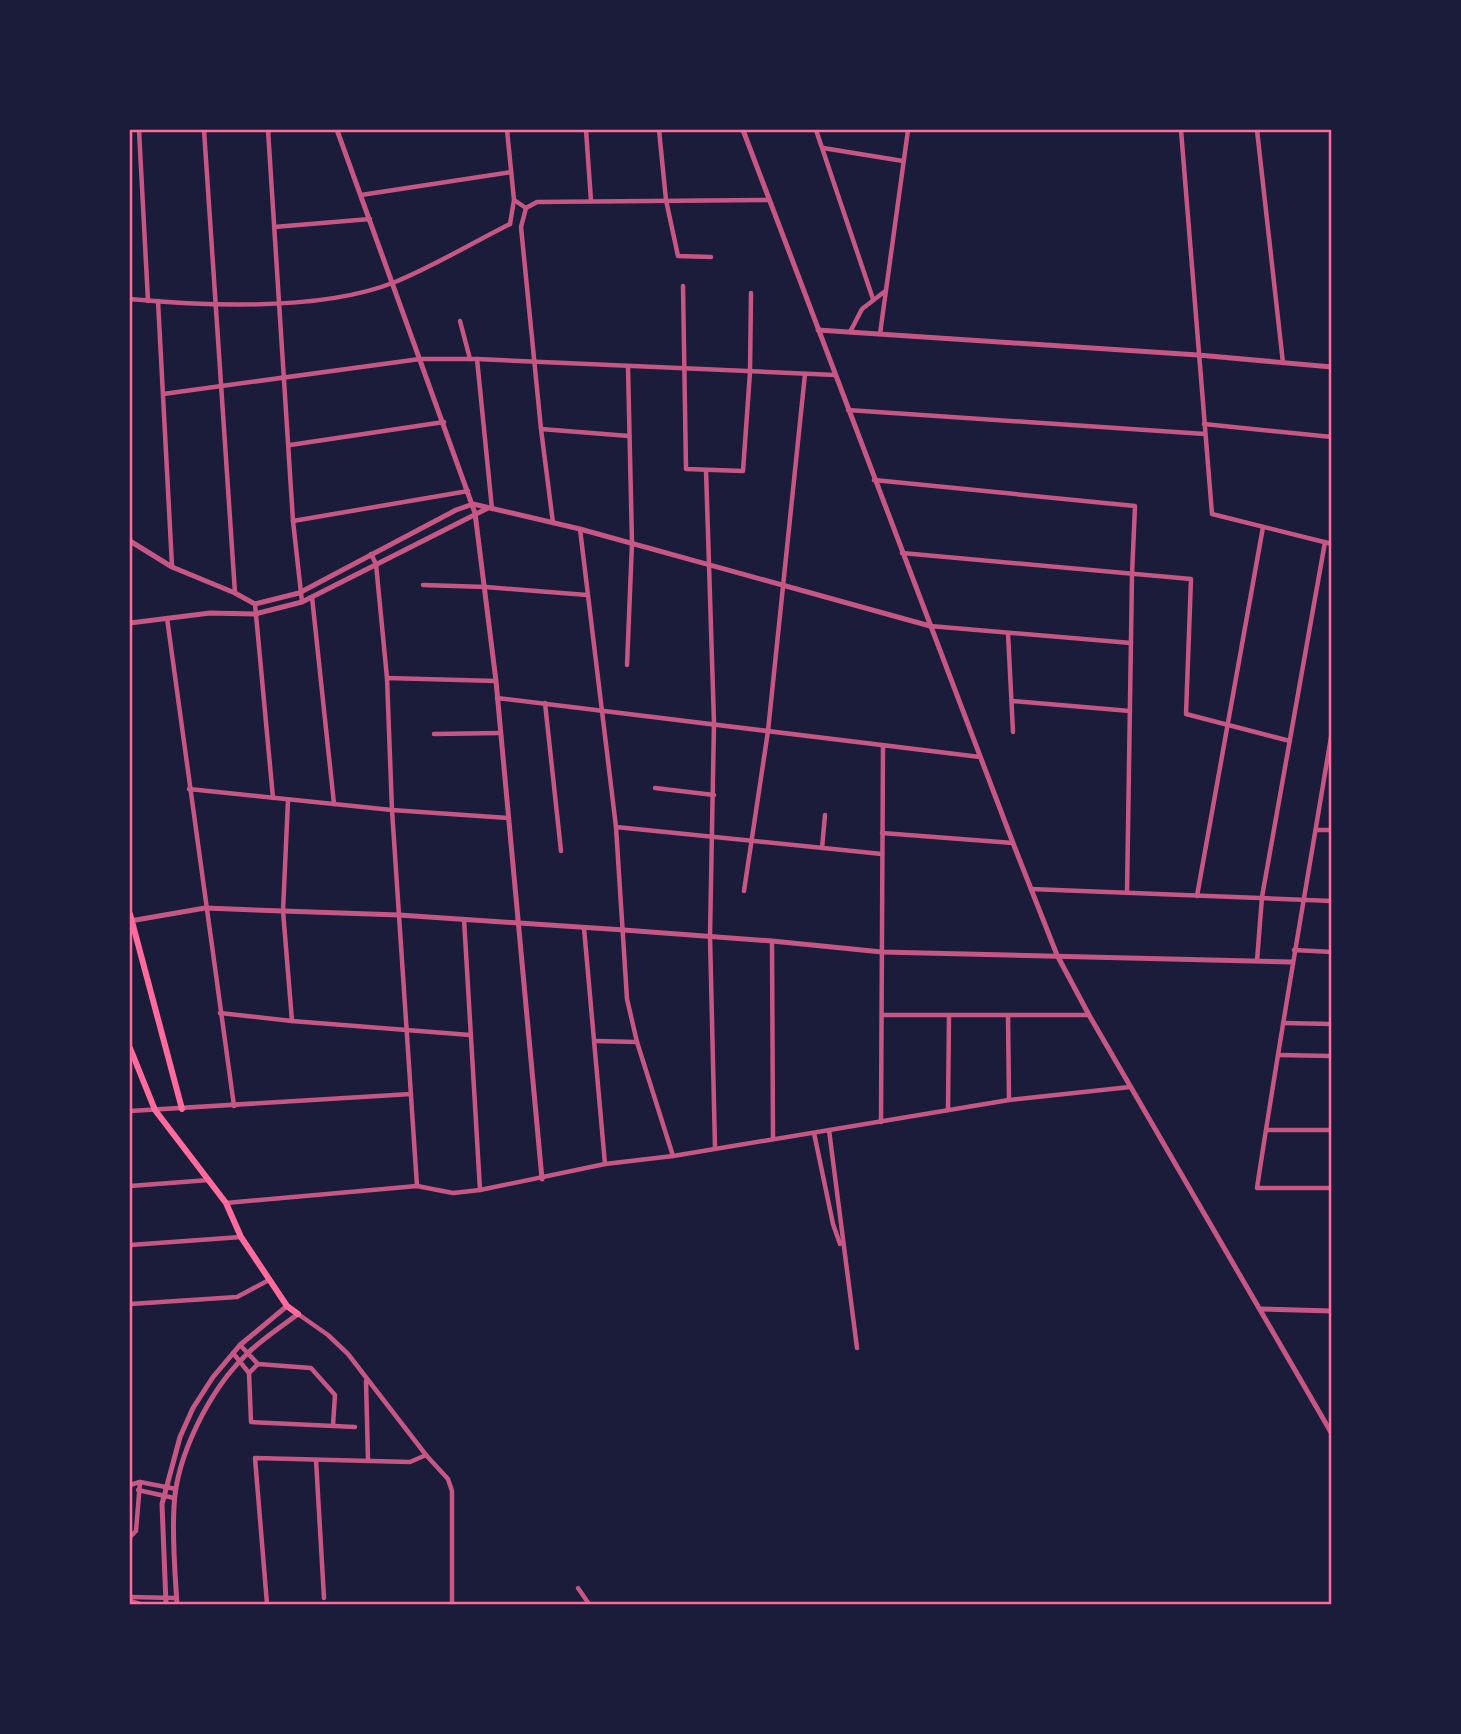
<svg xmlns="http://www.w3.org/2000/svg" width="1461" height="1734" viewBox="0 0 1461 1734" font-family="'Nunito Sans',sans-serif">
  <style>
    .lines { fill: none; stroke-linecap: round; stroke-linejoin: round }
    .minor { stroke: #c65784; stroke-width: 4.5 }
    .tertiary { stroke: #c65784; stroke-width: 5 }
    .secondary { stroke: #ff6b9d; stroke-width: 6 }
    .neatline { fill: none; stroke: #ff6b9d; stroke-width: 2.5 }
  </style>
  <rect width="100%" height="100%" fill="#1b1b3a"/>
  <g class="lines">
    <g class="minor">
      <path d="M139,130L148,301"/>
      <path d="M204,130L235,593"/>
      <path d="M268,130L293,521L302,602"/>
      <path d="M507,130L514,200L510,224"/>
      <path d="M586,130L591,201"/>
      <path d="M659,130L666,200L678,256L711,257"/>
      <path d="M816,130L873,299"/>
      <path d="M1181,130L1212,514L1332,544"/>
      <path d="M1257,130L1283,363"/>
      <path d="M1331,130L1332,136"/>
      <path d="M823,148L903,161"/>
      <path d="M361,195L511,172"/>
      <path d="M514,200L526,208"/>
      <path d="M526,208L521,227L541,429L553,523"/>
      <path d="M526,208L537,202L769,200"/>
      <path d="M274,227L370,219"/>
      <path d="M683,286L686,469L743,471L750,372L751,293"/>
      <path d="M130,299C206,306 323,311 395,282C434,266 472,243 510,224"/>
      <path d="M158,301L172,566"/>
      <path d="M460,321L470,359"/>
      <path d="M850,332L862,309L884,292"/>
      <path d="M880,334L908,130"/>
      <path d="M477,359L492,509"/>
      <path d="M163,394L420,359H477L835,375"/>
      <path d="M848,410L1205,434"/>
      <path d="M1204,424L1332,437"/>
      <path d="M541,429L629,436"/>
      <path d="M290,445L444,422"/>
      <path d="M706,470L714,723L710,936L715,1147"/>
      <path d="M874,480L1135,506L1132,575L1127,893"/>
      <path d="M293,521L468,491"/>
      <path d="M580,529L616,827L627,999L637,1042L673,1156"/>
      <path d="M902,553L1191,579L1186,714L1290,741"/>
      <path d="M371,554L376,564L387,678L392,810L417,1186"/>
      <path d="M423,585L486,587L587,595"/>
      <path d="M312,597L334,804"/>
      <path d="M255,604L273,798"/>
      <path d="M167,618L234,1106"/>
      <path d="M930,626L1131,643"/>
      <path d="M1008,633L1013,732"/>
      <path d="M627,665L632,543L628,367"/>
      <path d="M387,678L496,681"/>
      <path d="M497,698L980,757"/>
      <path d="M1012,701L1130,711"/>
      <path d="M545,703L561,851"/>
      <path d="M1332,731C1307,883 1280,1035 1257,1188H1332"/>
      <path d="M434,734L500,733"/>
      <path d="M655,788L714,795"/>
      <path d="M189,789L392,810L508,818"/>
      <path d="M288,800L283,911L292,1021"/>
      <path d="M616,827L882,854"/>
      <path d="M1316,830H1332"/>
      <path d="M882,833L1013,843"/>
      <path d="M822,848L825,815"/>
      <path d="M1031,889L1332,901"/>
      <path d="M744,891L768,731L805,374"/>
      <path d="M1197,896L1263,527"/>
      <path d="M464,919L480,1190"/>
      <path d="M584,928L605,1164"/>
      <path d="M772,941L773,1139"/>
      <path d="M1294,950L1332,952"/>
      <path d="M1257,961L1262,897L1325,542"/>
      <path d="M220,1013L292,1021L470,1035"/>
      <path d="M882,1015H1089"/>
      <path d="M1008,1015L1009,1100"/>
      <path d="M1283,1023L1332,1024"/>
      <path d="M595,1041L637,1042"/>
      <path d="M1278,1055L1332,1056"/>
      <path d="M948,1110L949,1015"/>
      <path d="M130,1111L411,1094"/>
      <path d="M881,1122L883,746"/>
      <path d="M829,1130L857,1348"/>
      <path d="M1266,1130H1332"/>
      <path d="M814,1133L833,1224L840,1244"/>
      <path d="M130,1186L209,1180"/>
      <path d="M226,1203L417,1186L453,1193L480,1190L605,1164L673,1156L1009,1100L1130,1087"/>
      <path d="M130,1245L241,1237"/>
      <path d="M130,1304L237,1297L269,1280"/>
      <path d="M298,1314L328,1335L348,1354L426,1455L448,1479L452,1491V1604"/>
      <path d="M240,1345L258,1364"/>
      <path d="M233,1353L249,1373L251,1422L355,1427"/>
      <path d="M249,1373L258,1364L311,1368L335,1395L333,1425"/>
      <path d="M366,1381L368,1460"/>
      <path d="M316,1460L324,1598"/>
      <path d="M130,1485L140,1482L176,1489"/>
      <path d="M138,1490L174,1498"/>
      <path d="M130,1537L136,1531L140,1482"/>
      <path d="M578,1588L589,1604"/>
      <path d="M130,1597L176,1598"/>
      <path d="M130,1601L140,1604"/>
      <path d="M267,1604L255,1458L410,1462L426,1455"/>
    </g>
    <g class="tertiary">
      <path d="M337,130L475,513L496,681L542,1179"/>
      <path d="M743,130L1013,843L1057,955L1089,1015L1332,1434"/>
      <path d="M818,330L1198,355L1332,367"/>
      <path d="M130,541L172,567L235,593L255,604L299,593L456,510L473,504L580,529L930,626"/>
      <path d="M130,623L210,613L255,614L302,602L488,508"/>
      <path d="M130,921L205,908L283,911L399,915L624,930L772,941L882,952L1292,962"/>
      <path d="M1260,1309L1332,1311"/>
      <path d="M166,1604L162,1504L180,1437L193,1408L213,1377L240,1345L287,1306"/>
      <path d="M177,1604C175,1572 172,1539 174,1507C176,1456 210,1389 247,1354C262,1339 281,1327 298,1314"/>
    </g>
    <g class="secondary">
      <path d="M130,914L182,1109"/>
      <path d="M130,1048L155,1110L226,1203L241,1237L287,1306L298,1314"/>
    </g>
  </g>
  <rect width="1461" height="1734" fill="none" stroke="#1b1b3a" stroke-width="262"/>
  <rect x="131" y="131" width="1199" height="1472" class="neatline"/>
</svg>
